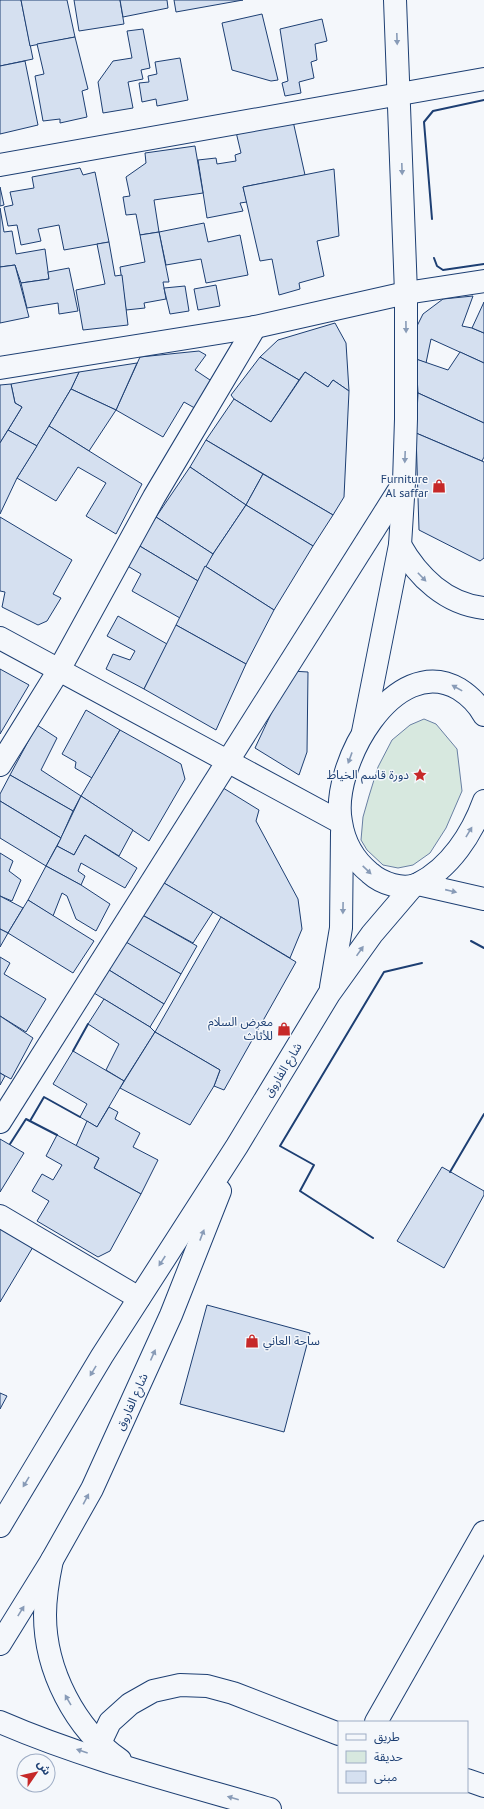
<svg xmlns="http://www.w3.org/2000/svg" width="484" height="1809" viewBox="0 0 484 1809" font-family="'PT Sans','Noto Sans Arabic',sans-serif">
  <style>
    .green { fill: #d7e8df; stroke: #687fa3 }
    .building { fill: #d5e0f0; stroke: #1d3f73 }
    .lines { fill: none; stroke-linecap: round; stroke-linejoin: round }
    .minor-casing { stroke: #1d3f73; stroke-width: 24 }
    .secondary-casing { stroke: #1d3f73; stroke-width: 24 }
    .primary-casing { stroke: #1d3f73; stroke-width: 24 }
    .minor { stroke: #f4f7fb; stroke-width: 22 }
    .secondary { stroke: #f4f7fb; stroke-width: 22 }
    .primary { stroke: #f4f7fb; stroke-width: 22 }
    .wall { stroke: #1d3f73; stroke-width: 2 }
    .oneway { fill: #889bb7 }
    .labels { text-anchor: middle; stroke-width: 3; stroke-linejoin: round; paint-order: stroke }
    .poi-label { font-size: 12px; fill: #1d3f73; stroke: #f4f7fb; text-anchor: end }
    .street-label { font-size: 12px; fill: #1d3f73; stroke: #f4f7fb }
  </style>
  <rect width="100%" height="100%" fill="#f4f7fb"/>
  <path class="green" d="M424,719L436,724L457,749L462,791L446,828L430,853L413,865L398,868L383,865L367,850L361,840L363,817L369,796L378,767L392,740L410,725Z"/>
  <g class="building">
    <path d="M0,0H21L33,59L0,66Z"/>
    <path d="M21,0H67L75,37L30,46Z"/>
    <path d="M74,0H120L124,24L79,31Z"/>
    <path d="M120,0H167L168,8L123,17Z"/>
    <path d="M174,0H243L176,12Z"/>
    <path d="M262,14L278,80L271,81L232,70L222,23Z"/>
    <path d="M322,19L327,41L315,44L317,60L311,62L314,78L299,82L301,93L285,96L282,83L288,81L280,29Z"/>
    <path d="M143,29L150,68L141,70L143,79L128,82L133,108L103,113L98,82L113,61L132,58L127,31Z"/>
    <path d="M75,37L88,89L82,91L87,117L60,123V119L43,121L35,76L44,74L37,44Z"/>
    <path d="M180,58L188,100L157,106L156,99L142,102L139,83L149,82L148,76L157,74L155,62Z"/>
    <path d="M25,61L38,125L0,134V66Z"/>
    <path d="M293,121L305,175L243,187L247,202L240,203L243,211L207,218L198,160L216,158L217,164L236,161L235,155L241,153L236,132Z"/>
    <path d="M195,146L203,193L154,200L159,232L140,235L136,214L126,215L123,197L130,196L126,177L146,163L145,153Z"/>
    <path d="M80,168L83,175L95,172L109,242L64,250L59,225L38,229L41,241L21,245L17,225L8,226L4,207L13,205L10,192L34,188L32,177Z"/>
    <path d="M334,169L339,236L317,241L324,276L299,283L300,289L279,295L272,259L260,261L243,187Z"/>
    <path d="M0,187L4,205L0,206Z"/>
    <path d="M0,208L4,232L12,231L16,254L45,249L49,279L21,283L15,265L0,267Z"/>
    <path d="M204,223L208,242L240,235L248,275L206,283L201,259L166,265L159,232Z"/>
    <path d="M159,232L169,282H163L166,299L144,303L145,308L126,310L120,267L145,262L140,235Z"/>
    <path d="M109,242L115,276L122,275L128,325L83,330L76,290L105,284L97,244Z"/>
    <path d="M15,265L29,317L0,323V267Z"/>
    <path d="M69,268L78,311L59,314L58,303L27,308L21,283L49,279L48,272Z"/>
    <path d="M216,285L220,306L198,310L194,289Z"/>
    <path d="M185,286L189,311L170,314L164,288Z"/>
    <path d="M473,296L462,326L472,328L484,333V363L431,339L426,363L416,359L415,330L423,314L443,299Z"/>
    <path d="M484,302V333L472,328Z"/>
    <path d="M335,323L346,343L349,391L333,380L328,387L305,372L299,380L260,357L278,340Z"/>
    <path d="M199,351L206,355L195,370L216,384L200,411L184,402L163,437L116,410L140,357Z"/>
    <path d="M460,352L484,363V423L418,393L416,359L448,370Z"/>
    <path d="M260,357L299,380L271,422L234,399L231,395Z"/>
    <path d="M137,363L116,410L71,389L79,372Z"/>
    <path d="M79,372L71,389L37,446L8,430L22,407L15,403L11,384Z"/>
    <path d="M305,372L328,387L333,380L349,391L344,497L333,515L206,440L234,399L271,422Z"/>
    <path d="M11,384L15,403L22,407L0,443V385Z"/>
    <path d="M71,389L116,410L89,451L49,426Z"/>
    <path d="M418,393L484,423V457L482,461L416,433Z"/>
    <path d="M49,426L142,484L116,534L86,516L106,483L78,467L56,501L17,478Z"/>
    <path d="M8,430L37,446L17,478L0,514V443Z"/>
    <path d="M416,433L484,462V558L480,561L419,530Z"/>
    <path d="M206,440L263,474L246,505L190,467Z"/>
    <path d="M190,467L246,505L213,554L156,517Z"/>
    <path d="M263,474L333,515L313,546L246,505Z"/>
    <path d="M246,505L313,546L274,610L205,566Z"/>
    <path d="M0,517L72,560L53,594L61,598L47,621L38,625L2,607L5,592L0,591Z"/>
    <path d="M156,517L213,554L198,581L138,545Z"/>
    <path d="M138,545L198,581L180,618L132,591L141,574L126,565Z"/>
    <path d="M205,566L274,610L246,664L176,625Z"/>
    <path d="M118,616L167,644L144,689L106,669L113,654L130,660L135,651L107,636Z"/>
    <path d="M176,625L246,664L216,730L144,689Z"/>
    <path d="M0,669L29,685L0,734Z"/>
    <path d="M291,671L308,672L307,752L299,775L255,748Z"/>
    <path d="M86,710L120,730L92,778L75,768L76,762L62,754Z"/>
    <path d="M37,725L57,738L41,770L81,796L73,811L10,775Z"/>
    <path d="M120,730L181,764L185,779L149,841L81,796Z"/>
    <path d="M10,775L73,811L61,838L0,801V794Z"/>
    <path d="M220,786L259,810L256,821L298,899L302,929L290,958L159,880Z"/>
    <path d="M81,796L133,830L119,856L85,835L74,855L57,846Z"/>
    <path d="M0,801L61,838L46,866L0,838Z"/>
    <path d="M85,835L137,868L125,888L81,863L78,871L85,876L81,885L46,866L57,846L74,855Z"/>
    <path d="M0,853L13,861L9,871L21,880L12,901L0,896Z"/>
    <path d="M46,866L81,885L110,904L96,931L76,919L67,896L62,893L53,916L28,900Z"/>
    <path d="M159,880L213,912L193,943L137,912Z"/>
    <path d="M0,896L23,908L8,933L0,929Z"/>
    <path d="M28,900L94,941L73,973L8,933Z"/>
    <path d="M137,912L197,946L181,974L120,939Z"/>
    <path d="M221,917L296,962L224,1090L214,1086L220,1070L155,1032Z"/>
    <path d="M0,929L8,933L0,947Z"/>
    <path d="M126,942L181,974L164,1004L109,970Z"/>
    <path d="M0,957L10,963L4,974L46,999L26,1032L0,1016Z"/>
    <path d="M109,970L164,1004L150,1027L94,993Z"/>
    <path d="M104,999L150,1027L155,1032L124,1081L106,1070L119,1044L88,1024Z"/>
    <path d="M0,1016L33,1038L11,1079L0,1073Z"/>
    <path d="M155,1032L220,1070L214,1086L190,1125L120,1088Z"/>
    <path d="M73,1051L124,1081L97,1127L80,1117L87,1104L53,1084Z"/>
    <path d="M0,1073L5,1076L0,1085Z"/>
    <path d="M109,1107L118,1112L115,1119L140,1133L133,1147L158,1160L141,1194L94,1168L99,1158L76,1146L87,1121L97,1127Z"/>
    <path d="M57,1135L99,1158L94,1168L141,1194L110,1251L98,1257L37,1221L49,1201L32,1191L42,1174L53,1180L62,1165L46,1156Z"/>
    <path d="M0,1139L24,1153L0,1192Z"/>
    <path d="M442,1167L484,1191V1195L444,1268L397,1241Z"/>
    <path d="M0,1226L33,1247L0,1302Z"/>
    <path d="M207,1305L310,1333L284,1432L180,1404Z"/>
    <path d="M0,1393L7,1396L0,1409Z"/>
  </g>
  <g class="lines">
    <g class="minor-casing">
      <g id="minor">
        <path d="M0,165L484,79"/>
        <path d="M0,368L255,327L406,293L484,281"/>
        <path d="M0,638L340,822"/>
        <path d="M0,765L59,670L154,497L255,327"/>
        <path d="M418,884L484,899"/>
        <path d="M0,1122L404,482"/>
        <path d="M0,1216L139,1298"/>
        <path d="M376,1722L484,1532"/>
        <path d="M100,1743L110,1722L130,1704L153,1691L180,1685L207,1686L233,1693L339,1734"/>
        <path d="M467,1780L484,1786"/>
      </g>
    </g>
    <g class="secondary-casing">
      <g id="secondary">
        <path d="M400,545C418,577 446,604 484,608"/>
        <path d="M484,715C478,704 470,696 459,689C394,651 330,767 341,822C344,842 354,860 370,873C381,883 403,891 418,884C450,868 472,834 484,801"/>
        <path d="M363,732L400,545L404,482L406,419V293L395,0"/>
        <path d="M331,987L341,928L342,833"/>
        <path d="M0,1526L102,1356L237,1146L329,994L372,934L413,886"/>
        <path d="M0,1644L52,1560L92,1489L171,1315L220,1191"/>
      </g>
    </g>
    <g class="primary-casing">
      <g id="primary">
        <path d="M52,1560C48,1579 45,1596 45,1615C45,1670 75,1729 120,1760"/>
        <path d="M0,1722C85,1759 181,1783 270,1809"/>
      </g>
    </g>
    <use href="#minor" class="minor"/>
    <use href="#secondary" class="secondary"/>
    <use href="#primary" class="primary"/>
    <g class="wall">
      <path d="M432,219L424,122L433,111L484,100"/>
      <path d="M434,258L437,266L443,270L484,264"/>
      <path d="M471,941L484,948"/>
      <path d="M73,1051L88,1024"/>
      <path d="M30,1121L44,1097L80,1117"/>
      <path d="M10,1144L26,1119L57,1135"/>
      <path d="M450,1172L484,1114"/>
      <path d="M373,1238L300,1191L314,1165L280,1146L384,972L422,963"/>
    </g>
  </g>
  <defs><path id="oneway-solid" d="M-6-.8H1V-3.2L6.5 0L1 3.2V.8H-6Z"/></defs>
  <g class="oneway">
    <use href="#oneway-solid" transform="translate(397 39) rotate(88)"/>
    <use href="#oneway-solid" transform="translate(402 169) rotate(88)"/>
    <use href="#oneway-solid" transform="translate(406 327) rotate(89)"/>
    <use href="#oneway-solid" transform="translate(405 457) rotate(92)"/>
    <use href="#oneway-solid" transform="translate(422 577) rotate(46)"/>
    <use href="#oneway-solid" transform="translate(457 688) rotate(-151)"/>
    <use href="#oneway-solid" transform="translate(350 758) rotate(110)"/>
    <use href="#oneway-solid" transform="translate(469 832) rotate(-59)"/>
    <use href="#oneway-solid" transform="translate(367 870) rotate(44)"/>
    <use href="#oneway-solid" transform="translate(451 891) rotate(13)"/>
    <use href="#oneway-solid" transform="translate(343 908) rotate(91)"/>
    <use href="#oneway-solid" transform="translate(360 951) rotate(-55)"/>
    <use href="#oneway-solid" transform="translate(202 1235) rotate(-69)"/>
    <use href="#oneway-solid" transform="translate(162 1261) rotate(123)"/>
    <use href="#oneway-solid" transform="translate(153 1355) rotate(-66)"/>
    <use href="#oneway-solid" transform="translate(93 1371) rotate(121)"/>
    <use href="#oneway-solid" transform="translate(26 1482) rotate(121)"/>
    <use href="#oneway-solid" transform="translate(86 1499) rotate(-62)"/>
    <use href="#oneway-solid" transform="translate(21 1611) rotate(-58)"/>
    <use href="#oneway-solid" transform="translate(68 1700) rotate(-120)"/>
    <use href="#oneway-solid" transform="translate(82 1751) rotate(-161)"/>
    <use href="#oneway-solid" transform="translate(233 1798) rotate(-164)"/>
  </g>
  <defs>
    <g id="shop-bare" transform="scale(1.08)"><path d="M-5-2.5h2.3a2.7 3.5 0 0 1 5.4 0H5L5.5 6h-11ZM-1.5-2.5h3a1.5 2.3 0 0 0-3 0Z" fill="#c62828" stroke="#f4f7fb" stroke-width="2.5" paint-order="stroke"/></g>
    <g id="sight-bare" transform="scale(1.08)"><path d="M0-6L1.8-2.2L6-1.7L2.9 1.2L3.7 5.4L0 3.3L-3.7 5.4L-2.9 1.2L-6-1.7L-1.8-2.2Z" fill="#c62828" stroke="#f4f7fb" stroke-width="2.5" paint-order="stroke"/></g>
  </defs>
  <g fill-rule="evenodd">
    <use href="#shop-bare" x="439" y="486"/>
    <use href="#sight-bare" x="420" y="775"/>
    <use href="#shop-bare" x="284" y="1029"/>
    <use href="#shop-bare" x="252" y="1341"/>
  </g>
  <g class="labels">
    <g class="poi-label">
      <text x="428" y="483">Furniture<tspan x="428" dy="14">Al saffar</tspan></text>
      <text x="409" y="779">دورة قاسم الخياط</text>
      <text x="273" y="1026">معرض السلام<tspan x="273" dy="14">للأثاث</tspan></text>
      <text x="263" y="1345" text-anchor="start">ساحة العاني</text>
    </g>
    <g class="street-label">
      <text transform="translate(283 1070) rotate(-59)" y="4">شارع الفاروق</text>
      <text transform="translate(132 1402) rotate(-66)" y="4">شارع الفاروق</text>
    </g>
  </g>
  <rect x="338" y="1721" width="130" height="72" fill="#f4f7fb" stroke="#9eadc5"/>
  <rect x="346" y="1734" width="20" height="6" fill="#f4f7fb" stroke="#9eadc5"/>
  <text x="374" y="1741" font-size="12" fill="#1d3f73">طريق</text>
  <rect x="346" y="1751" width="20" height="12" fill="#d7e8df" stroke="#9eadc5"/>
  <text x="374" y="1761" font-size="12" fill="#1d3f73">حديقة</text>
  <rect x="346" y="1771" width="20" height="12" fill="#d5e0f0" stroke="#9eadc5"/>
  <text x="374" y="1781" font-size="12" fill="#1d3f73">مبنى</text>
  <g transform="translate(36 1773) rotate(56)"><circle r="19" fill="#f4f7fb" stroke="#9eadc5"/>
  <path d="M0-3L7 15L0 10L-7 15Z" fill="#c62828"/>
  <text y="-6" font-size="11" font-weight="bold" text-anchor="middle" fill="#1d3f73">ش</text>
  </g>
</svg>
